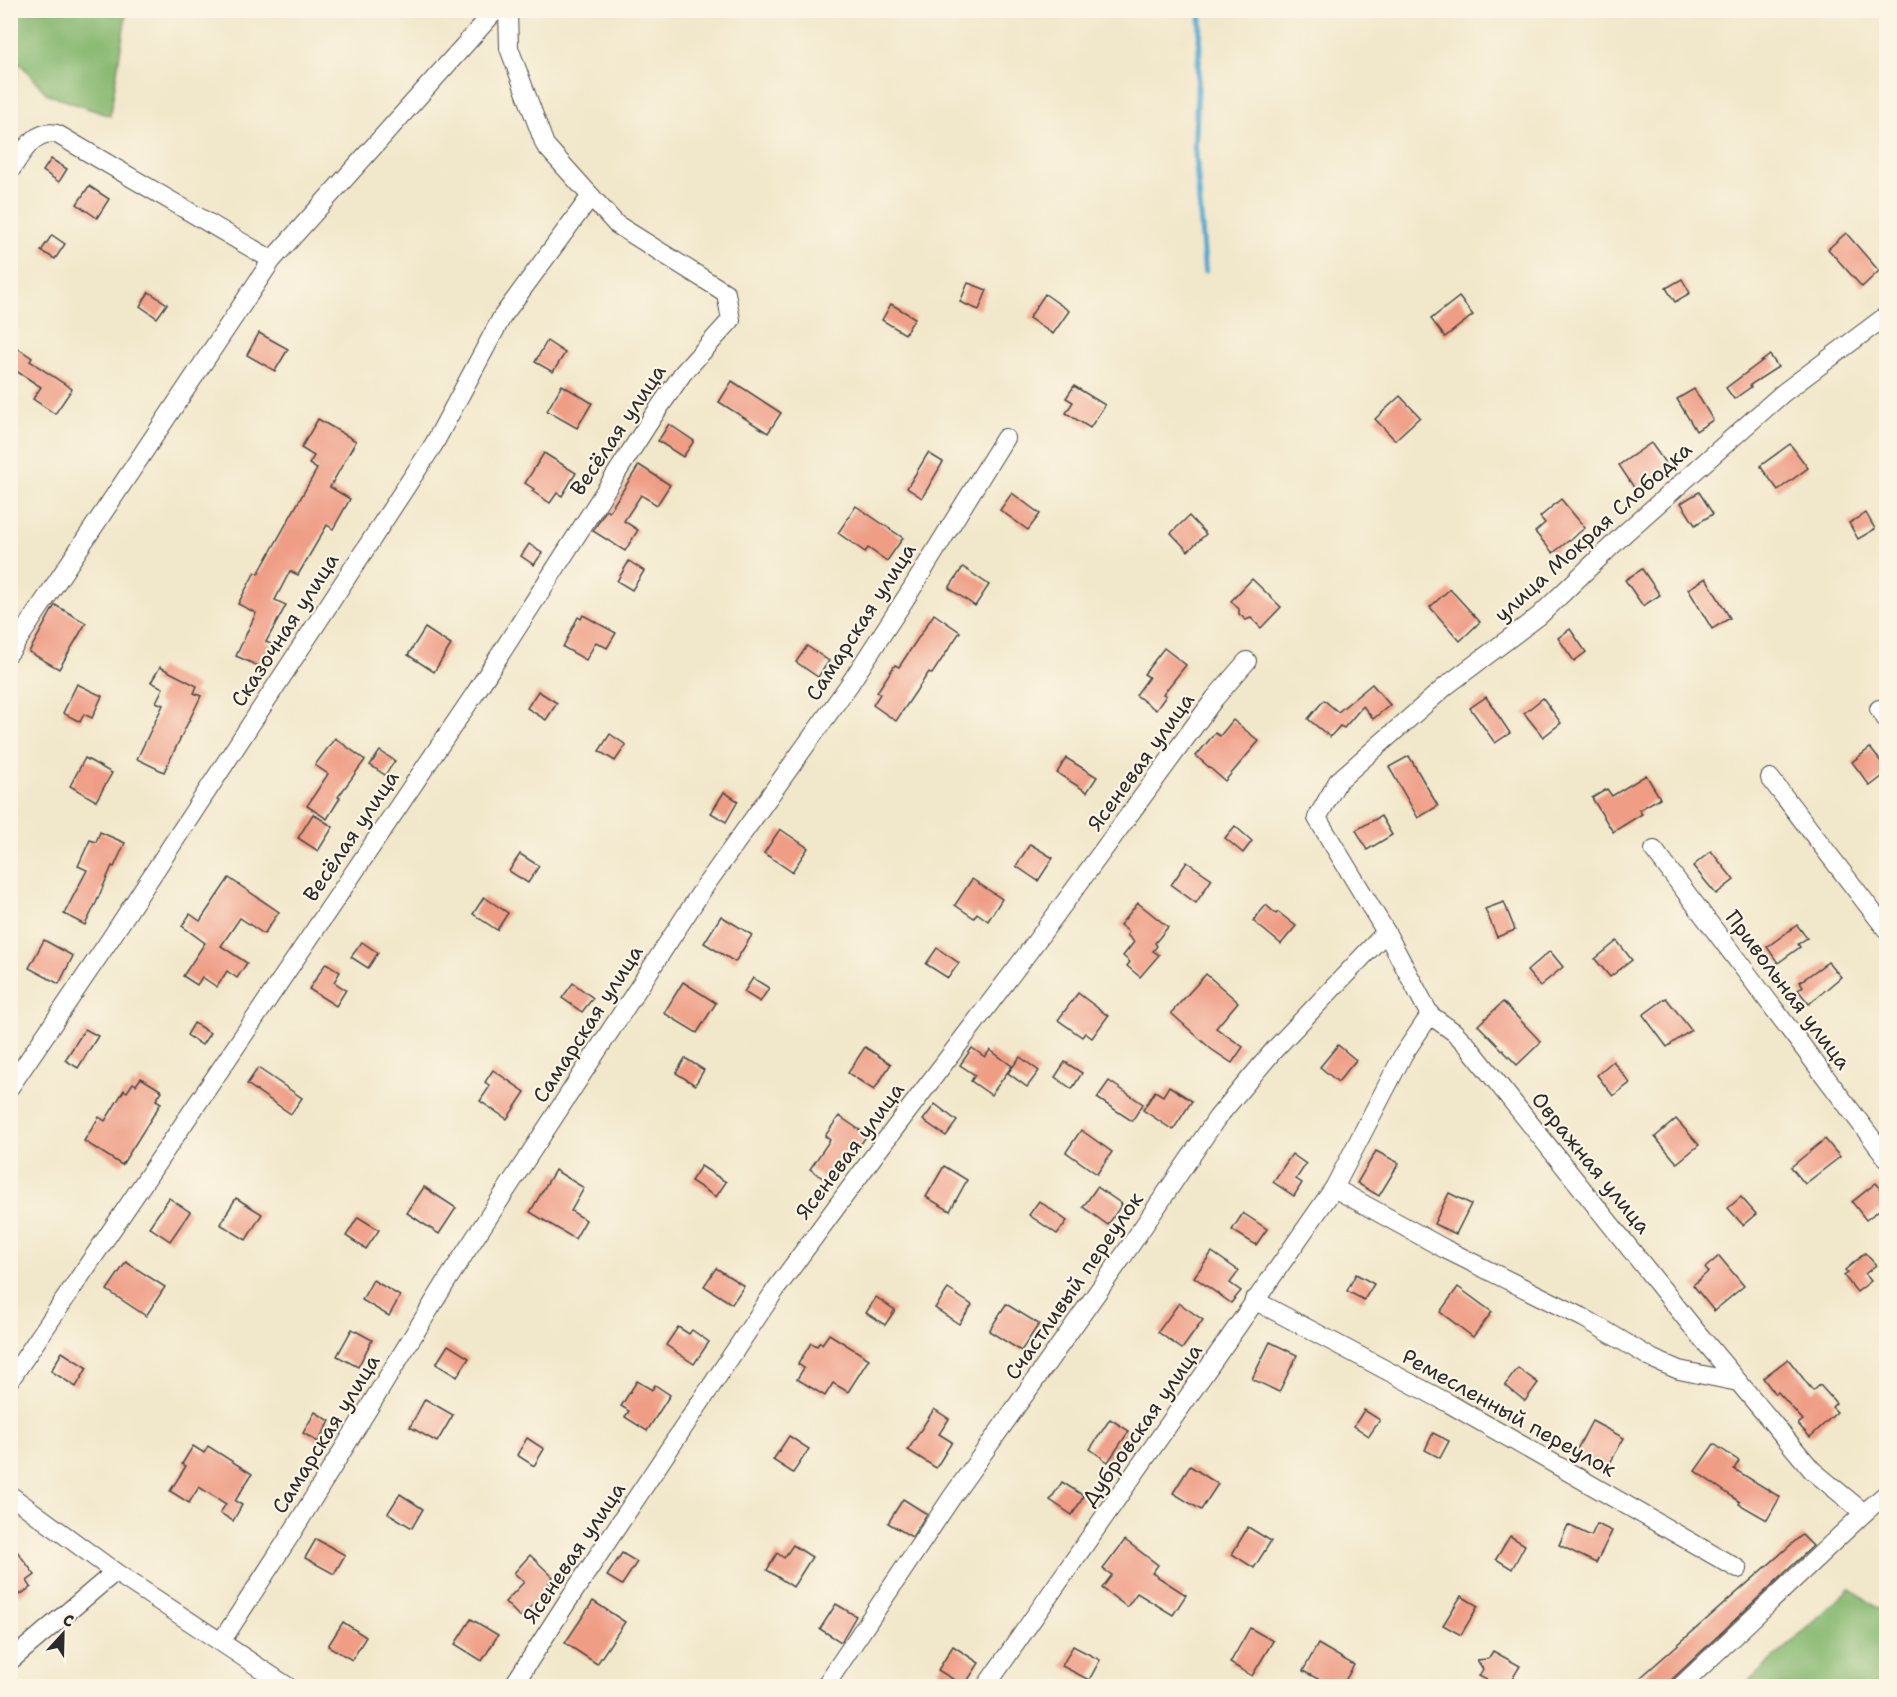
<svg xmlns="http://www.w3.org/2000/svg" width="1897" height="1697" viewBox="0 0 1897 1697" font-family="'Shantell Sans',sans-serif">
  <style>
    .forest { fill: #8aba73; stroke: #5a724f; stroke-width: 1.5 }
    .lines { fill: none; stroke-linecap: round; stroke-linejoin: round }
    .stream { stroke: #51a8ce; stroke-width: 6 }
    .building { fill: #ef9d85 }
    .minor-casing { stroke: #494743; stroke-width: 20 }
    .minor { stroke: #fff; stroke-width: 18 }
    .labels { text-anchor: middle; stroke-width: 4.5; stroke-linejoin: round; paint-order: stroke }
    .street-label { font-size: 21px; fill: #2b2b2b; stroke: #fcf5e5 }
  </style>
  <rect width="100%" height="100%" fill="#fcf5e5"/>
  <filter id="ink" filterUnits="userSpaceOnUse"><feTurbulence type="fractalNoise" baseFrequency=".0167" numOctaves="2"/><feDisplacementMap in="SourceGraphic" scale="12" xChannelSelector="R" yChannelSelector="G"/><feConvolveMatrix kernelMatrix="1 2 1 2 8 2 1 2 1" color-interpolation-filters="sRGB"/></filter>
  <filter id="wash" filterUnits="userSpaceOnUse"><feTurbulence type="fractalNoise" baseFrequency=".008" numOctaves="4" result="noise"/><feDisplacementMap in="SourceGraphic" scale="24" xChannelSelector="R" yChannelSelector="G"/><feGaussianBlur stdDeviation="1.35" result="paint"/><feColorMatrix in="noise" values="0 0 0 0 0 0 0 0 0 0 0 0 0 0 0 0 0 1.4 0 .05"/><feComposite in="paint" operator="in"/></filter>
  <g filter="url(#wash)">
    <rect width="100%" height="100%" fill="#f1e7ca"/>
    <g class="forest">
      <path d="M90,11L126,15L110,116L47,94L19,62L11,113V11Z"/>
      <path d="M1850,1588L1886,1614V1686H1744Z"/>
    </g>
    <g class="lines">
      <path class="stream" d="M1201,10L1195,146L1205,271"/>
    </g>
    <g id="blocks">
      <g class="building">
        <path d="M51,159L67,169L59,182L43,171Z"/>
        <path d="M89,186L109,199L97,218L77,204Z"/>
        <path d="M1846,233L1879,271L1862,287L1828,249Z"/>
        <path d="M52,235L65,244L55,259L41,251Z"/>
        <path d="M1682,279L1690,293L1675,302L1666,288Z"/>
        <path d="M968,283L987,290L979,310L960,302Z"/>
        <path d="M149,292L167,304L157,318L140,306Z"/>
        <path d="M1045,294L1069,311L1053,334L1029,318Z"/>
        <path d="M1459,297L1473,315L1445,337L1431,319Z"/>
        <path d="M891,304L915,318L905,334L882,320Z"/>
        <path d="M259,333L288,349L275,371L247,355Z"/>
        <path d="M547,341L565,353L553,372L535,362Z"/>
        <path d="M16,347L32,358L30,361L72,389L55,414L33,399L41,387L10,367V355Z"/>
        <path d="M1770,355L1778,367L1750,385L1751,387L1734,399L1726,388Z"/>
        <path d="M732,381L781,413L768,433L719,402Z"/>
        <path d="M562,385L592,403L577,428L547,411Z"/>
        <path d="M1074,386L1105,405L1090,428L1066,413L1073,402L1066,398Z"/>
        <path d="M1694,389L1713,420L1696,431L1677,399Z"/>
        <path d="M1400,396L1420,417L1395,440L1375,419Z"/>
        <path d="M318,419L356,441L330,487L350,499L333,529L327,525L298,575L290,571L275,600L286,605L266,642L273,645L263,668L236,656L256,613L238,604L255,572L258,574L317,469L309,464L314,456L301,448Z"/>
        <path d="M669,424L694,441L683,457L658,441Z"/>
        <path d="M1651,443L1668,467L1635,489L1619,465Z"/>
        <path d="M1790,444L1808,468L1778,490L1760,466Z"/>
        <path d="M544,453L576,473L562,496L557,493L550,503L532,491L534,489L525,483Z"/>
        <path d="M928,453L943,462L922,498L907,488Z"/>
        <path d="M639,465L670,485L657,505L641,495L624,521L638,530L625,551L593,531L606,510L609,512Z"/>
        <path d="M1699,492L1713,514L1695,525L1681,503Z"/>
        <path d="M1012,493L1040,514L1028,530L1000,510Z"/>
        <path d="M1561,499L1585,528L1553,553L1535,532L1545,523L1540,517Z"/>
        <path d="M856,506L903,538L887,561L868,548L865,552L838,533Z"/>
        <path d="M1866,513L1875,529L1858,539L1849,523Z"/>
        <path d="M1189,516L1206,534L1188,551L1171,533Z"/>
        <path d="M529,544L542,553L534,565L521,556Z"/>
        <path d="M629,561L644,571L632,590L617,581Z"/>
        <path d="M963,567L989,585L975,606L949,588Z"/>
        <path d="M1642,569L1660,595L1643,606L1625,580Z"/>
        <path d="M1706,578L1730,618L1712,629L1688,589Z"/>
        <path d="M1252,579L1281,607L1261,628L1251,618L1246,620L1239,614V609L1231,601Z"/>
        <path d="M1450,589L1480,622L1460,641L1430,607Z"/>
        <path d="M55,605L86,623L59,669L29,652Z"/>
        <path d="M934,614L960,632L932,674L929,672L896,721L873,705L880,694L877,692L895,665L899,667Z"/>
        <path d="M583,615L616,633L607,648L596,642L586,660L563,647L578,617L581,619Z"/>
        <path d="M425,628L451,645L434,672L408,655Z"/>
        <path d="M1570,629L1586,652L1574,661L1558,638Z"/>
        <path d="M807,646L829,661L818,677L796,662Z"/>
        <path d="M1164,648L1186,665L1163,694L1166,696L1156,710L1136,695L1149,677L1144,674Z"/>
        <path d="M160,667L197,686L194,693L201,696L164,772L137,759L163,705L156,702L163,688L151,682Z"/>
        <path d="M77,684L102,696L92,718L84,714L80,722L63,713Z"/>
        <path d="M1372,684L1390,705L1373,719L1363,706L1344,728L1340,726L1330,737L1308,719L1324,700L1338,712Z"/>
        <path d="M538,691L557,703L546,720L527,708Z"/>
        <path d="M1486,697L1510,733L1495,743L1470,708Z"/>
        <path d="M1543,698L1561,723L1543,737L1524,713Z"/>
        <path d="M1233,720L1259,741L1225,781L1196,756L1215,733L1220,736Z"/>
        <path d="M610,734L626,745L615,761L599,751Z"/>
        <path d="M335,738L365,760L338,797L340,798L327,819L307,806L328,774L315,765Z"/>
        <path d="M1870,748L1887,769V773L1870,786L1852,762Z"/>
        <path d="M380,751L395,761L385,775L370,765Z"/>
        <path d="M1409,756L1438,806L1418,818L1389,767Z"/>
        <path d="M85,758L112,773L96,801L70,786Z"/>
        <path d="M1066,758L1097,777L1087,792L1057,773Z"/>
        <path d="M1646,775L1660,798L1639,810L1642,814L1613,832L1592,798L1607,789L1612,796Z"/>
        <path d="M724,792L738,801L726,822L711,813Z"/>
        <path d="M313,814L333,827L318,851L298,838Z"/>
        <path d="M1381,816L1392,835L1367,850L1356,830Z"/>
        <path d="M1235,826L1252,841L1243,853L1225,838Z"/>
        <path d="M780,829L808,848L792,872L764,853Z"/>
        <path d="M100,832L125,843L114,867L112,866L96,903L85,925L64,914L87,870L78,866L90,840L96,842Z"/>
        <path d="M1030,844L1053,858L1038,881L1016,866Z"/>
        <path d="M1711,851L1734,880L1716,894L1693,866Z"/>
        <path d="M520,854L539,866L528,883L509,871Z"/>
        <path d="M1187,862L1212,879L1196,903L1171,885Z"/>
        <path d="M229,878L279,912L264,934L240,918L221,946L247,963L237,978L227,971L217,987L202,977L197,985L183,976L205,943L182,926L190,914L200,921Z"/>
        <path d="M972,879L1002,899L988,921L977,913L974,918L955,905Z"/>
        <path d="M484,897L508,913L497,930L473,914Z"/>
        <path d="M1504,902L1515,930L1497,937L1485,909Z"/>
        <path d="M1138,903L1168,927L1155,943L1157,946L1153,951L1159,955L1140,977L1127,966L1130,962L1123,956L1134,942L1127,935L1129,932L1120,925Z"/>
        <path d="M1266,905L1276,914L1278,912L1296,926L1281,944L1253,921Z"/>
        <path d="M721,916L752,935L735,962L704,943Z"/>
        <path d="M1797,925L1807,938L1798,944L1800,947L1778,963L1767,947Z"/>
        <path d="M44,940L73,956L59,984L29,968Z"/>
        <path d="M1617,941L1632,960L1610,977L1595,959Z"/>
        <path d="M362,942L378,953L368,968L351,957Z"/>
        <path d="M937,948L959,963L948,978L926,964Z"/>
        <path d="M1550,951L1563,967L1540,986L1527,971Z"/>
        <path d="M1828,962L1841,977L1809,1004L1798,990L1803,986L1800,982Z"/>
        <path d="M326,963L340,972L334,982L346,990L336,1006L309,989Z"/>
        <path d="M1206,974L1238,1002L1216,1028L1243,1047L1232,1063L1211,1049L1171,1013Z"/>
        <path d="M753,978L769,988L760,1002L744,992Z"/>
        <path d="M683,982L716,1003L697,1033L664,1013Z"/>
        <path d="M573,983L593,998L582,1012L562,998Z"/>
        <path d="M1078,993L1108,1016L1092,1038L1085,1033L1082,1037L1058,1020Z"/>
        <path d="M1666,998L1691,1030L1667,1047L1643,1015Z"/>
        <path d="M1503,1002L1541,1042L1517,1065L1478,1025Z"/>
        <path d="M194,1023L210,1033L202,1045L187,1035Z"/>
        <path d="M85,1029L98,1036L78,1068L65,1060Z"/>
        <path d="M1338,1045L1356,1060L1338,1082L1320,1067Z"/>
        <path d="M865,1047L891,1064L874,1090L848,1073Z"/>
        <path d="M972,1048L985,1057L990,1050L1012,1066L991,1095L971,1081L975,1075L960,1065Z"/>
        <path d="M1020,1057L1039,1071L1027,1087L1008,1073Z"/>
        <path d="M685,1058L704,1070L695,1085L676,1073Z"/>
        <path d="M1613,1061L1630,1083L1613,1096L1597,1075Z"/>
        <path d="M1065,1062L1082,1073L1072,1089L1055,1077Z"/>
        <path d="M258,1068L302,1098L291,1114L247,1084Z"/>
        <path d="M493,1070L525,1092L507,1119L480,1101L490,1086L485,1082Z"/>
        <path d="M141,1078L162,1091L156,1100L161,1103L122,1165L84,1141L99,1117L105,1121L124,1090L127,1092L133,1083L136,1085Z"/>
        <path d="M1109,1081L1143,1104L1132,1121L1097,1098Z"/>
        <path d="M1169,1086L1192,1101L1173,1130L1143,1110L1155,1091L1163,1096Z"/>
        <path d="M935,1104L957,1121L946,1136L923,1120Z"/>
        <path d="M839,1116L867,1135L853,1156L848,1152L828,1182L810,1169L830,1140L825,1136Z"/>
        <path d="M1676,1119L1699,1145L1677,1163L1655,1137Z"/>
        <path d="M1081,1130L1112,1152L1097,1174L1066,1152Z"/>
        <path d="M1825,1139L1840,1157L1805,1184L1791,1167Z"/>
        <path d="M1376,1151L1399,1163L1379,1196L1357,1183Z"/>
        <path d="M1292,1154L1306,1164L1296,1179L1302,1183L1294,1196L1273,1182Z"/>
        <path d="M701,1166L726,1182L716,1197L691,1181Z"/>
        <path d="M944,1166L967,1180L950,1211L926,1197Z"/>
        <path d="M555,1170L584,1188L571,1211L586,1220L575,1239L530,1212Z"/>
        <path d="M1876,1183L1887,1196V1204L1866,1220L1852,1202Z"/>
        <path d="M424,1187L456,1208L439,1234L407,1213Z"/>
        <path d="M1097,1187L1122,1204L1108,1225L1083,1207Z"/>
        <path d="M1449,1193L1471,1204L1456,1234L1434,1224Z"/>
        <path d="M1741,1197L1756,1214L1743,1225L1728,1208Z"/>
        <path d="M169,1198L190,1212L170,1241L149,1227Z"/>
        <path d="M236,1198L262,1214L246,1240L220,1224Z"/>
        <path d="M1039,1201L1067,1221L1057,1234L1029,1215Z"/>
        <path d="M1243,1213L1267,1229L1256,1245L1232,1230Z"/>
        <path d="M358,1217L379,1230L366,1249L346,1236Z"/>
        <path d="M1212,1252L1239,1271L1230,1283L1241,1291L1231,1303L1194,1277Z"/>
        <path d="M1865,1253L1876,1265L1865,1274L1871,1281L1857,1292L1844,1276L1848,1273L1845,1270Z"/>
        <path d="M1719,1256L1744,1286L1714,1311L1693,1285L1708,1272L1705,1268Z"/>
        <path d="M126,1262L165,1287L146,1316L107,1290Z"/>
        <path d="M716,1268L744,1286L732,1304L704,1286Z"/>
        <path d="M1356,1274L1374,1284L1364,1300L1347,1291Z"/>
        <path d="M373,1280L400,1296L389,1316L362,1300Z"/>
        <path d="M1458,1287L1492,1312L1473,1337L1440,1312Z"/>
        <path d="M948,1289L972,1305L959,1324L935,1308Z"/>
        <path d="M876,1297L895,1310L885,1325L866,1313Z"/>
        <path d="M1179,1303L1203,1320L1182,1349L1158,1332Z"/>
        <path d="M1006,1304L1039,1324L1021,1351L989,1331Z"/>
        <path d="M678,1327L689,1334L692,1330L709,1342L694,1364L666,1345Z"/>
        <path d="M352,1329L372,1340L358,1367L337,1356Z"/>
        <path d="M829,1334L869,1359L848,1392L833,1383L825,1396L797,1379L804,1368L798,1364L811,1343L817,1346L820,1342L822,1344Z"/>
        <path d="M1270,1342L1297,1355L1279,1392L1252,1379Z"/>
        <path d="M448,1345L469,1358L457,1377L436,1364Z"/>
        <path d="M62,1352L87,1368L76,1387L51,1371Z"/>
        <path d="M1788,1359L1813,1391L1820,1385L1836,1403L1832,1407L1837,1412L1810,1437L1798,1424L1803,1420L1778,1392L1775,1394L1763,1378Z"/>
        <path d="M1518,1368L1538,1383L1525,1401L1505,1385Z"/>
        <path d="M637,1381L652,1390L655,1385L670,1395L647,1431L625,1417L629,1411L621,1406Z"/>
        <path d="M425,1399L453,1415L437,1442L410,1427Z"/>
        <path d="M934,1409L949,1419L939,1434L952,1442L936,1468L908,1450Z"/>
        <path d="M1364,1410L1380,1420L1369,1436L1354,1426Z"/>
        <path d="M315,1412L330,1421L318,1442L303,1433Z"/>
        <path d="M1110,1419L1129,1431L1108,1462L1090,1449Z"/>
        <path d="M1592,1421L1624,1438L1605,1472L1574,1455Z"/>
        <path d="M1433,1433L1449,1441L1440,1458L1425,1450Z"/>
        <path d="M789,1436L809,1449L793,1473L773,1460Z"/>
        <path d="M527,1438L544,1449L534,1466L517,1455Z"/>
        <path d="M1714,1444L1739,1461L1734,1469L1780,1497L1767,1520L1739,1504L1740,1502L1695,1471Z"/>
        <path d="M193,1446L204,1453L208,1446L252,1474L235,1501L242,1505L233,1521L220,1513L226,1504L199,1487L189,1503L170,1491L186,1466L182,1464Z"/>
        <path d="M1190,1466L1218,1484L1201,1510L1173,1493Z"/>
        <path d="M1062,1482L1084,1496L1072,1515L1050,1500Z"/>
        <path d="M400,1494L423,1509L412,1528L388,1513Z"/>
        <path d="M903,1499L927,1514L912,1537L888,1523Z"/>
        <path d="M1597,1524L1612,1531L1596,1563L1559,1545L1568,1525L1591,1536Z"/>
        <path d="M1248,1527L1271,1541L1254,1568L1232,1554Z"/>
        <path d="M1802,1535L1813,1546L1665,1686H1631Z"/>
        <path d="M1510,1536L1525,1545L1512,1569L1496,1559Z"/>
        <path d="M316,1539L345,1555L334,1574L305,1558Z"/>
        <path d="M1125,1540L1158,1565L1152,1573L1186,1595L1173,1615L1137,1593L1127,1607L1102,1588L1112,1575L1103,1569Z"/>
        <path d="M10,1542L35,1575L27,1581L31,1587L20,1595L15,1590L10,1593Z"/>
        <path d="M793,1545L812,1557L793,1587L767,1570L777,1553L784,1558Z"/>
        <path d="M622,1553L637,1562L622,1585L607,1576Z"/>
        <path d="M530,1555L553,1577L549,1582L552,1586L520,1617L505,1602L524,1582L514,1573Z"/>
        <path d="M1461,1596L1478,1606L1461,1635L1443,1625Z"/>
        <path d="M593,1601L625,1622L597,1664L565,1643Z"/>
        <path d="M836,1604L856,1616L841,1642L820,1629Z"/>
        <path d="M471,1619L498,1635L482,1661L455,1644Z"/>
        <path d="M343,1622L366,1637L352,1660L328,1646Z"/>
        <path d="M1250,1628L1273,1641L1252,1676L1230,1663Z"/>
        <path d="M1318,1644L1354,1665L1342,1686H1331L1303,1671Z"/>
        <path d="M953,1646L979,1663L964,1686L938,1670Z"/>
        <path d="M1073,1646L1100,1660L1089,1680L1062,1666Z"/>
        <path d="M1493,1651L1520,1666L1508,1686H1498L1479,1676L1483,1669L1477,1660L1488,1659Z"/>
      </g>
    </g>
  </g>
  <g filter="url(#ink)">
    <use href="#blocks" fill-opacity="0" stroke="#494743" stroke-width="1.5"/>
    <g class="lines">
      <g class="minor-casing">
        <g id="minor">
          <path d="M10,171C22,154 33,129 57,134L272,260"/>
          <path d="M10,652L272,260L496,10"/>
          <path d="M1879,709L1886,719"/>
          <path d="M1770,778L1886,929"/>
          <path d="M1654,850L1886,1157"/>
          <path d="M10,1087L109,941L434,444L502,317L591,196"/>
          <path d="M1334,1188L1445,1249L1584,1318L1653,1359L1679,1370L1738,1382"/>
          <path d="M1254,1300L1450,1404L1738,1569"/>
          <path d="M10,1380L476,692L652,418L683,373L731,320L726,293L616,224L545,145L509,48L508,10"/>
          <path d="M10,1495L115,1572L287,1686"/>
          <path d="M1864,1513L1812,1470L1695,1330L1468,1046L1454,1032L1430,1015L1386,932L1317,818L1338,781L1446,686L1539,616L1625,533L1783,393L1886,316"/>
          <path d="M221,1642L293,1531L448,1279L705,886L849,685L911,590L1005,438"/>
          <path d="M10,1661L115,1572"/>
          <path d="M513,1686L567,1602L776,1289L876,1153L1021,962L1215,698L1247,661"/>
          <path d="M825,1686L952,1497L1126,1252L1217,1118L1274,1050L1386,932"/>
          <path d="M986,1686L1334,1188L1403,1055L1430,1015"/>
          <path d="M1681,1686L1864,1513L1886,1494"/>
        </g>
      </g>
      <use href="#minor" class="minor"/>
    </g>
  </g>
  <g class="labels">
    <g class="street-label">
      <text transform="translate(618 430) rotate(-56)" y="7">Весёлая улица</text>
      <text transform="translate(1593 532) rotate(-42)" y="7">улица Мокрая Слободка</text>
      <text transform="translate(861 622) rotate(-57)" y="7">Самарская улица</text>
      <text transform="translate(285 630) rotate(-57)" y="7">Сказочная улица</text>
      <text transform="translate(1141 762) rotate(-54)" y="7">Ясеневая улица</text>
      <text transform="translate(351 836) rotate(-56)" y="7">Весёлая улица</text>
      <text transform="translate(1788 990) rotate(53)" y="7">Привольная улица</text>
      <text transform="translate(588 1024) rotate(-57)" y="7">Самарская улица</text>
      <text transform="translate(850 1151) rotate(-53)" y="7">Ясеневая улица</text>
      <text transform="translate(1591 1163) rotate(51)" y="7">Овражная улица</text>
      <text transform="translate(1074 1286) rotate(-55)" y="7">Счастливый переулок</text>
      <text transform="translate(1509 1413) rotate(29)" y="7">Ремесленный переулок</text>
      <text transform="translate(1142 1425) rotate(-55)" y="7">Дубровская улица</text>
      <text transform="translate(326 1434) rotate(-58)" y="7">Самарская улица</text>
      <text transform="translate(574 1553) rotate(-56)" y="7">Ясеневая улица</text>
    </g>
  </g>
  <rect width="1897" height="1697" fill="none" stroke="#fcf5e5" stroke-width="36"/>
  <g transform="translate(63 1634) rotate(22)" stroke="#fcf5e5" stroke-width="4.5" paint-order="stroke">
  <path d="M0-4.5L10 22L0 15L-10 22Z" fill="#2b2b2b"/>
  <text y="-9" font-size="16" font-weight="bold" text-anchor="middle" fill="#2b2b2b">С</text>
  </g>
</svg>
